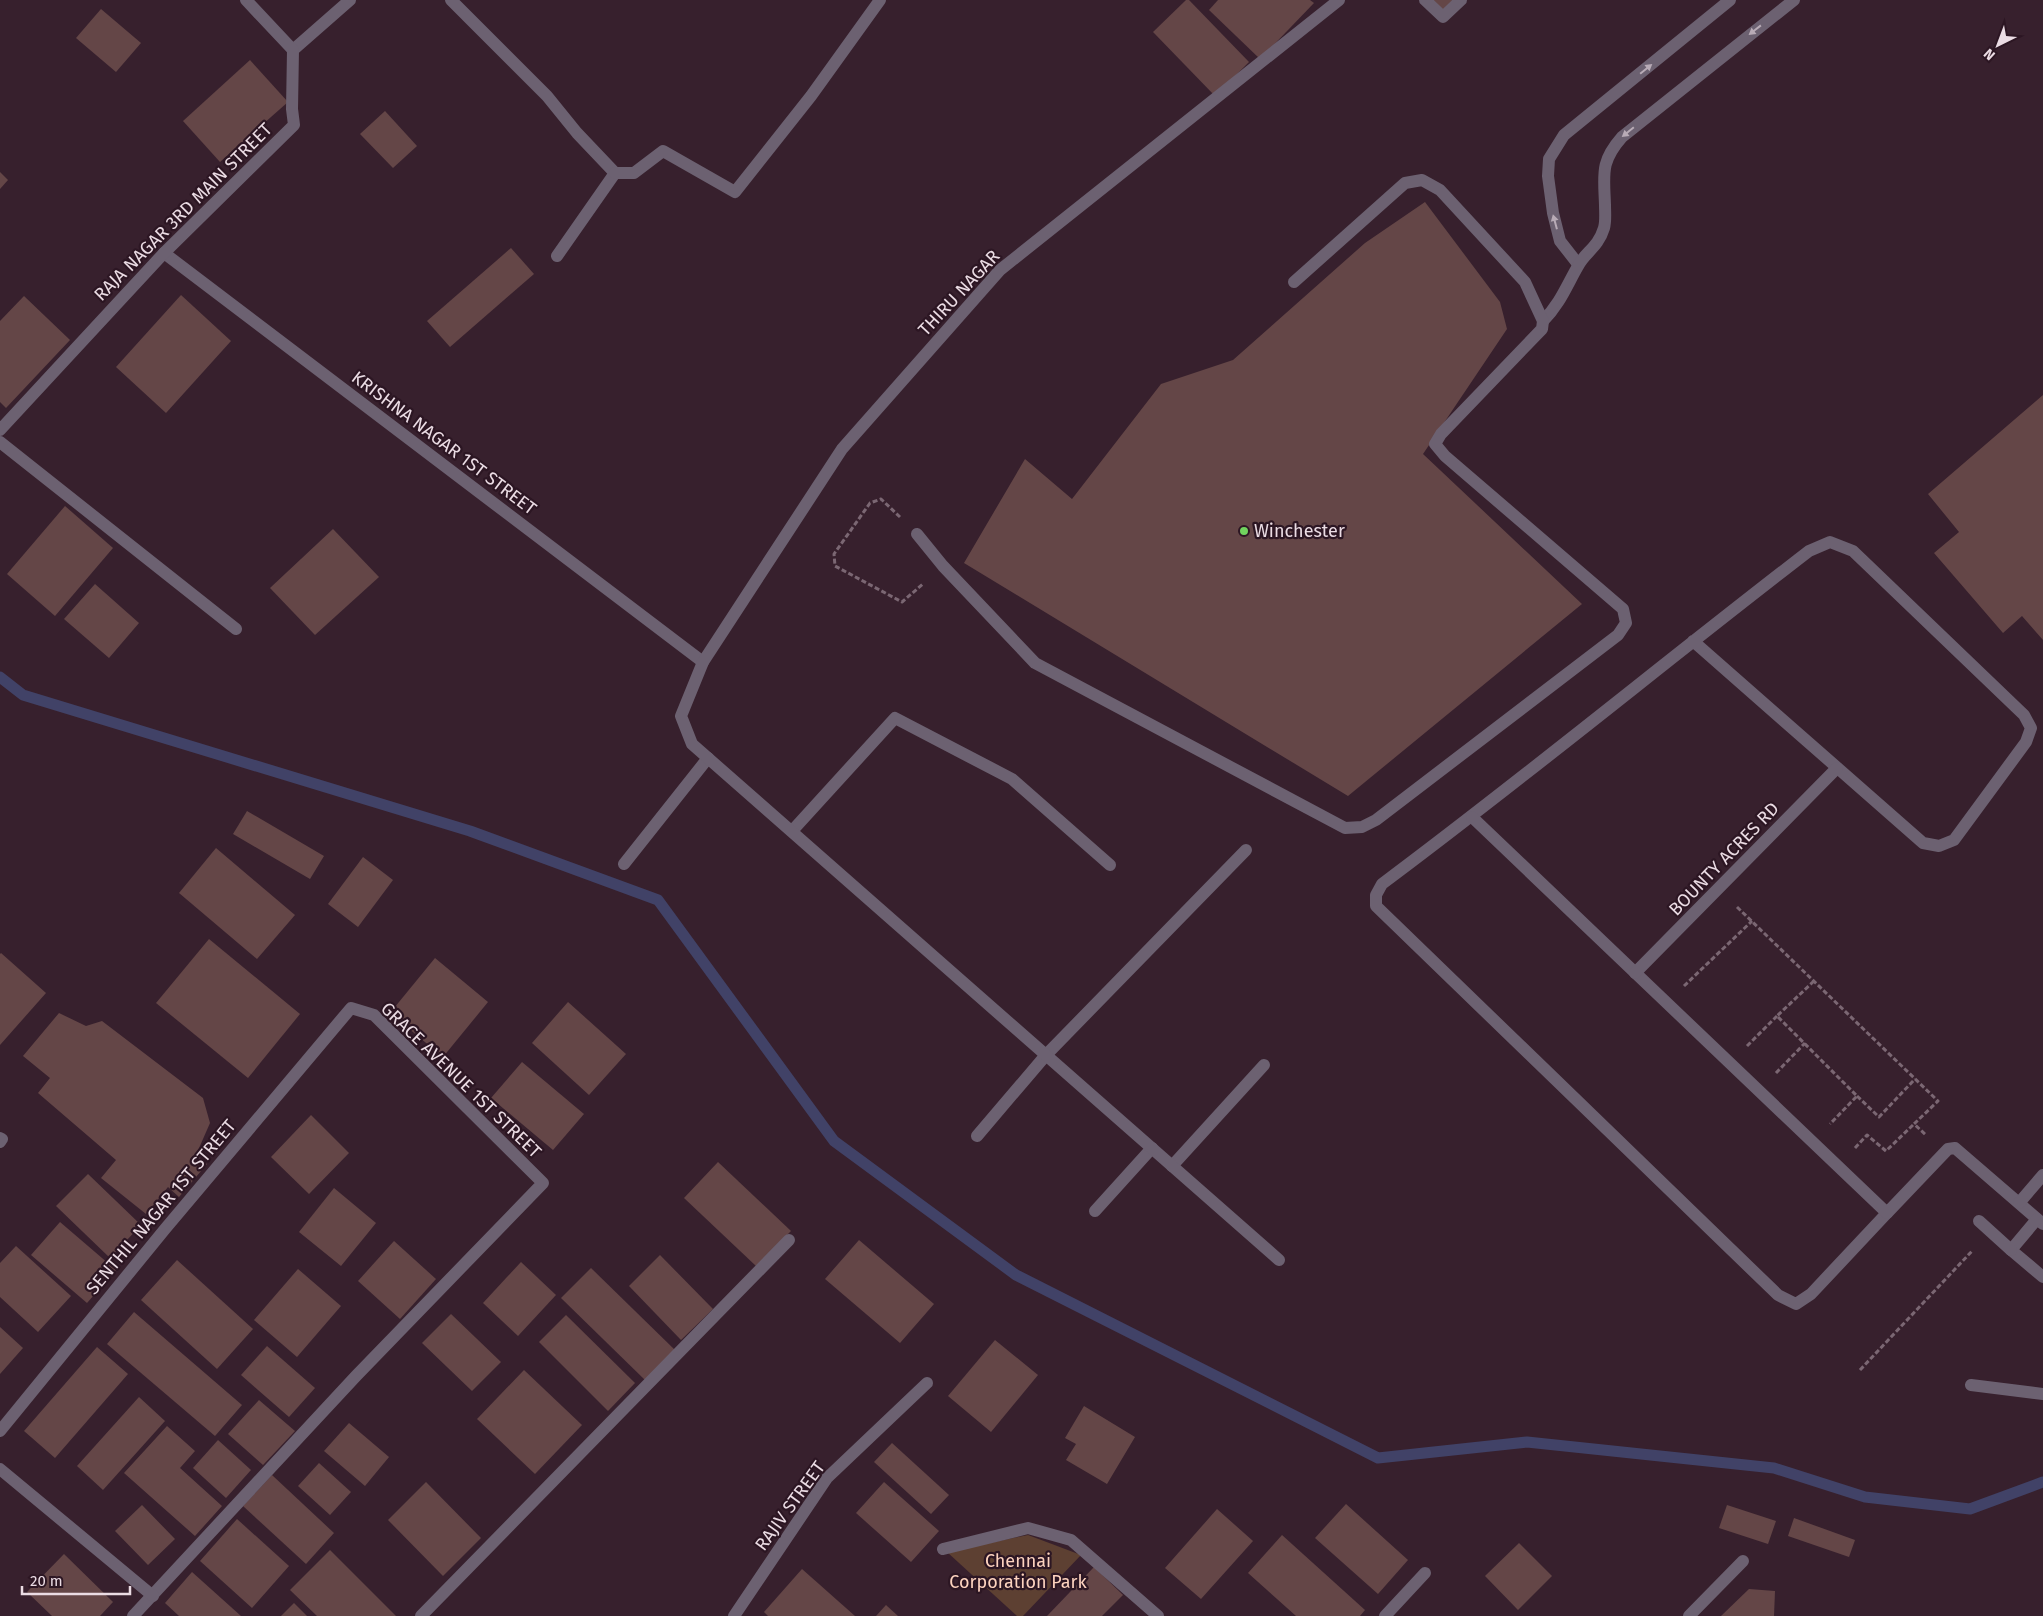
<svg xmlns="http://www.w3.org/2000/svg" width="2043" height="1616" viewBox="0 0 2043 1616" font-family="'Fira Sans',sans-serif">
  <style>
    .green { fill: #5d4032 }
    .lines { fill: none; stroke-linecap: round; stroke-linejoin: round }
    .stream { stroke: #414267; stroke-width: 11 }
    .building { fill: #644647 }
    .path { stroke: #7b6773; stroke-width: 3; stroke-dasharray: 5 2.5; stroke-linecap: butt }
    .service { stroke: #6c6171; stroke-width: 12 }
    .minor { stroke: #6c6171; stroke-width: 12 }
    .oneway { fill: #b8abb6 }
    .poi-dot { fill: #71d35e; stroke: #2c1623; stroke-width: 2 }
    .labels { text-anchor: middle; stroke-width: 4.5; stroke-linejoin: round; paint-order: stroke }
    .street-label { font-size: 18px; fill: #ebdce4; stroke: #2c1623 }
    .poi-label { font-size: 18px; fill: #ebdce4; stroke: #2c1623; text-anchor: start }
    .park-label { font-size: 18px; fill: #fdd3bf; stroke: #2c1623 }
  </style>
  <rect width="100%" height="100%" fill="#37202d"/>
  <path class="green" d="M1028,1535L1081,1555L1023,1616H1017L947,1552Z"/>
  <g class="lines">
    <path class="stream" d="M0,677L23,695L470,831L658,900L834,1141L1016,1275L1378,1458L1527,1442L1774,1468L1865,1497L1970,1509L2043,1482"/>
  </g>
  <g class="building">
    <path d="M1186,0H1189L1249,62L1215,96L1153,32Z"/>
    <path d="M1218,0H1310L1314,3L1260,59L1209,10Z"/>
    <path d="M1425,0H1461L1443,17Z"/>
    <path d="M101,9L141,43L116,72L76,38Z"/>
    <path d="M250,60L288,102L220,162L183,121Z"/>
    <path d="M385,111L417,146L393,168L360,134Z"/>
    <path d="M0,172L8,180L0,189Z"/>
    <path d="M1425,202L1500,302L1507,329L1423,454L1582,604L1348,796L964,563L1025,459L1072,499L1161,384L1233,360L1365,243Z"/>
    <path d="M511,248L534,274L450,347L427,321Z"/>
    <path d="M181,295L231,341L166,413L116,367Z"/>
    <path d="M24,296L70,340L6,408L0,402V321Z"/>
    <path d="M2043,395V640L2022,616L2003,633L1934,553L1959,532L1928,494Z"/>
    <path d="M65,506L113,548L55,616L7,574Z"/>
    <path d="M333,529L379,577L315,635L270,588Z"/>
    <path d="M95,584L139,623L109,658L64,619Z"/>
    <path d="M247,811L324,856L310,879L233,834Z"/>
    <path d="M216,848L295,915L257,959L179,893Z"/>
    <path d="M363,857L393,880L358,927L328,904Z"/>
    <path d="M209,939L300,1014L248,1078L156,1003Z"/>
    <path d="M1,953L46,993L0,1045V954Z"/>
    <path d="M435,958L488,1002L443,1057L390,1013Z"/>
    <path d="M568,1002L626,1054L589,1095L532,1043Z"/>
    <path d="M59,1013L86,1026L102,1021L203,1098L210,1123L196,1155L207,1164L179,1197L168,1187L146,1214L101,1178L116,1160L38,1093L50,1078L23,1056Z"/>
    <path d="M522,1062L584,1114L553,1150L491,1098Z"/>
    <path d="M311,1115L349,1153L309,1194L271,1157Z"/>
    <path d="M718,1162L791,1231L756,1266L684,1198Z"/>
    <path d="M88,1174L141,1225L110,1258L56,1206Z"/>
    <path d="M334,1188L376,1223L341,1266L299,1232Z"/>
    <path d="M60,1222L116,1270L87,1303L31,1255Z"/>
    <path d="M859,1240L934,1304L900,1343L825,1279Z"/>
    <path d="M394,1241L436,1279L400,1319L358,1281Z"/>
    <path d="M16,1246L71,1296L38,1332L0,1297V1263Z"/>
    <path d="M660,1255L713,1309L681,1340L629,1286Z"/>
    <path d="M177,1260L253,1329L217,1369L141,1300Z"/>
    <path d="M521,1262L556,1295L518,1336L483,1303Z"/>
    <path d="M591,1268L676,1351L646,1381L561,1298Z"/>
    <path d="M298,1269L341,1306L297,1357L254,1320Z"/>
    <path d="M134,1312L242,1405L215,1436L107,1344Z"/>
    <path d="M451,1314L501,1362L472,1391L422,1343Z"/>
    <path d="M566,1315L635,1383L608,1411L539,1342Z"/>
    <path d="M0,1327L23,1348L0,1374Z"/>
    <path d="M995,1340L1038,1375L991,1432L948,1396Z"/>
    <path d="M267,1346L315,1388L289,1417L241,1375Z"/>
    <path d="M97,1347L128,1374L55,1458L24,1431Z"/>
    <path d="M524,1370L582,1425L535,1474L477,1419Z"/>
    <path d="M139,1397L165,1421L103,1490L77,1466Z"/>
    <path d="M259,1400L295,1431L263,1465L228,1434Z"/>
    <path d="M1084,1406L1135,1437L1107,1484L1066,1460L1076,1444L1065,1438Z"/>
    <path d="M349,1423L389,1457L365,1486L324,1451Z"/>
    <path d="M167,1426L195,1451L180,1468L222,1506L195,1536L124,1473Z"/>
    <path d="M218,1440L251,1470L226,1498L193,1468Z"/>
    <path d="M892,1443L949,1495L931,1514L874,1462Z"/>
    <path d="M319,1463L351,1492L330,1515L298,1486Z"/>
    <path d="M272,1475L334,1533L306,1564L243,1506Z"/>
    <path d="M426,1482L481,1538L443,1576L388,1520Z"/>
    <path d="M884,1482L939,1531L911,1562L856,1513Z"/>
    <path d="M1346,1504L1408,1560L1378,1594L1315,1538Z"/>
    <path d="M142,1505L175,1539L148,1565L115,1531Z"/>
    <path d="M1727,1505L1776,1521L1768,1544L1719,1528Z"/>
    <path d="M1217,1509L1253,1541L1201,1599L1165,1568Z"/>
    <path d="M1794,1518L1855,1540L1849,1557L1788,1536Z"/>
    <path d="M237,1519L289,1566L252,1608L200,1561Z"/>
    <path d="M1282,1535L1365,1610L1360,1616H1296L1248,1573Z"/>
    <path d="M1519,1543L1552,1576L1518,1610L1485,1576Z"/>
    <path d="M330,1550L396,1616H317L290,1590Z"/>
    <path d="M64,1554L113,1602L100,1616H52L27,1592Z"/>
    <path d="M1094,1567L1123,1595L1102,1616H1047Z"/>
    <path d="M802,1569L855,1616H768L764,1612Z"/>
    <path d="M192,1572L241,1616H179L165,1603Z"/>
    <path d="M1749,1589L1775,1591L1774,1616H1721Z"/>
    <path d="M294,1603L307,1616H281Z"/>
    <path d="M886,1605L898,1616H876Z"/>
  </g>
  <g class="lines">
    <g class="path">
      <path d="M900,517L881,499L870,503L834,554L835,566L902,602L924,583"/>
      <path d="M1737,907L1938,1101L1914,1124L1926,1135"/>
      <path d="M1814,981L1777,1016L1857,1096L1830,1124"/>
      <path d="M1684,986L1752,921"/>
      <path d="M1747,1046L1777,1016"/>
      <path d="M1776,1073L1805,1043"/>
      <path d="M1857,1096L1879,1117L1915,1079"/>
      <path d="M1855,1148L1867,1135L1886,1151L1914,1124"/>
      <path d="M1860,1370L1973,1250"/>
    </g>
    <path class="service" d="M1425,0L1443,17L1461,0"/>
    <g class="minor">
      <path d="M451,0L547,96L577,133L615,173L557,256"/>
      <path d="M293,50L350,0"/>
      <path d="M615,173H634L663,151L735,192L811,96L880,0"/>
      <path d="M164,253L703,662"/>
      <path d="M1578,264L1560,241L1553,213L1548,176L1549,159L1564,135L1730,0"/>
      <path d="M1543,321C1560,304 1567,285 1578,266C1585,252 1598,248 1604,228C1606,221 1605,212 1605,205C1604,174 1600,162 1622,137L1794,0"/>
      <path d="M0,430L164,253L294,125L292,109L293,50L246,0"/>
      <path d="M0,442L236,629"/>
      <path d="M917,534L943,566L1035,663L1345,828L1362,827L1376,820L1618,635L1626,623L1623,609L1445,456L1435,444L1441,434L1542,329L1543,321L1525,282L1440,190L1422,180L1405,183L1294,282"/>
      <path d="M1693,641L1923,843L1939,846L1954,840L2026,742L2031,728L2024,715L1853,551L1830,542L1809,551C1666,661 1527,776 1382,884L1376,895V906L1778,1295L1796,1304L1811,1294L1887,1213"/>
      <path d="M1472,817L1887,1213L1948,1149L1955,1148L2043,1224"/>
      <path d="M792,831L895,718L1012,779L1110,865"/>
      <path d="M624,864L708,758"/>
      <path d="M1635,973L1837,768"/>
      <path d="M977,1136L1046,1055L1246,850"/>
      <path d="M0,1138L2,1139L0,1142"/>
      <path d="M1172,1166L1264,1065"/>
      <path d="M2019,1203L2043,1175"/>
      <path d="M1095,1211L1152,1148"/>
      <path d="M2037,1219L2011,1250L2043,1277"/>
      <path d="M1979,1221L2011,1250"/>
      <path d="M1279,1260L692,744L681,716L703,662L842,449L1000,270L1339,0"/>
      <path d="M1971,1385L2043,1394"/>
      <path d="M0,1431L165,1229L351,1008L374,1015L543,1183L356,1376L133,1616"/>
      <path d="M0,1469L153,1596"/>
      <path d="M943,1549L1028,1528L1071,1540L1158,1616"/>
      <path d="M421,1616L789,1240"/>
      <path d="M734,1616L827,1478L927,1383"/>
      <path d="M1385,1616L1425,1573"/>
      <path d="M1689,1616L1743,1561"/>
    </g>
  </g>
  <defs><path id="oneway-solid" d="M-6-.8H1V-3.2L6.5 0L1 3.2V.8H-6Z" transform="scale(1.25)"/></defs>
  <g class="oneway">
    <use href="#oneway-solid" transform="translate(1755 30) rotate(142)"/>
    <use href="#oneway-solid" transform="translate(1646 69) rotate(-39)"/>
    <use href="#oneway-solid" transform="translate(1628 132) rotate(141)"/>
    <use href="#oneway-solid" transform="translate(1555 222) rotate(-105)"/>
  </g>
  <circle class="poi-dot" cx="1244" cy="531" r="5"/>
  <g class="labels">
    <g class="street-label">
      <text transform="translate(183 212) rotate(-45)" y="6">RAJA NAGAR 3RD MAIN STREET</text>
      <text transform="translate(959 293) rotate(-47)" y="6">THIRU NAGAR</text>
      <text transform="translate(444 443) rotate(37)" y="6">KRISHNA NAGAR 1ST STREET</text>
      <text transform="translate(1724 859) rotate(-46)" y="6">BOUNTY ACRES RD</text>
      <text transform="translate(461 1080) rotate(44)" y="6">GRACE AVENUE 1ST STREET</text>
      <text transform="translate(161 1207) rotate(-50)" y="6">SENTHIL NAGAR 1ST STREET</text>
      <text transform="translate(790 1506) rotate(-54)" y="6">RAJIV STREET</text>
    </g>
    <g class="poi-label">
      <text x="1254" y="537">Winchester</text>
    </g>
    <g class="park-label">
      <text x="1018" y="1567">Chennai<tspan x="1018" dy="21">Corporation Park</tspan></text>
    </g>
  </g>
  <g transform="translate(1998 45) rotate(222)" stroke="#2c1623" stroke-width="4" paint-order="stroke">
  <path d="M0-4L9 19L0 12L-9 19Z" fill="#ebdce4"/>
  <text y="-8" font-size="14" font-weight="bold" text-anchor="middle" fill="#ebdce4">N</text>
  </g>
  <path d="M22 1586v8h108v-8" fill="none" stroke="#ebdce4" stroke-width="2.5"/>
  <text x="30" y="1586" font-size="15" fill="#ebdce4" stroke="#2c1623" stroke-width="4" paint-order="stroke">20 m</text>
</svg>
